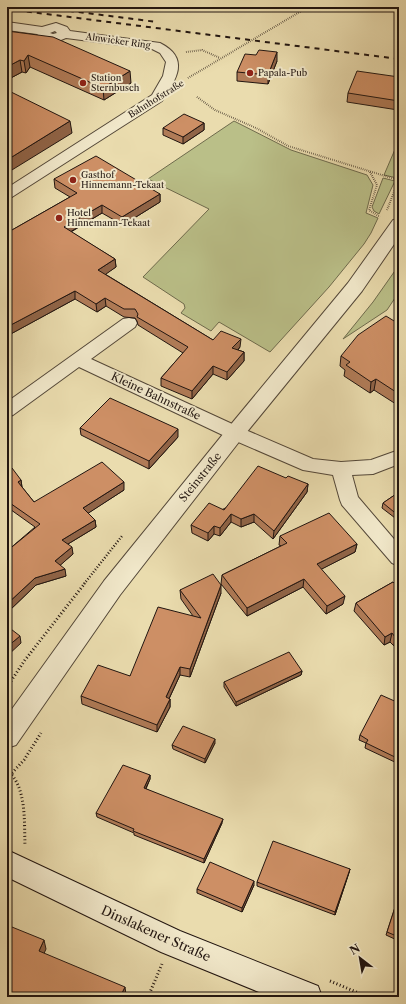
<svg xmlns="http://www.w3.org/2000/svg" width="406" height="1004" viewBox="0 0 406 1004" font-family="'Libre Caslon Text',serif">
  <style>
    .green { fill: #babf88; stroke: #6e6a4c }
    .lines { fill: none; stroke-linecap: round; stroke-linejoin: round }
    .minor-casing { stroke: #534738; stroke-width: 2 }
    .tertiary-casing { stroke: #534738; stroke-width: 2 }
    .secondary-casing { stroke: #211510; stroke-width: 2 }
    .path-far2 { stroke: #211510; stroke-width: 2; stroke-dasharray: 0.5 1.5; stroke-linecap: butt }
    .path-far1 { stroke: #211510; stroke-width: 2.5; stroke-dasharray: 1 2; stroke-linecap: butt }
    .path { stroke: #211510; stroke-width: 3; stroke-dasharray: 1 2.5; stroke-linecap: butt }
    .minor { fill: #f1e8ca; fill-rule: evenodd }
    .tertiary { fill: #f1e8ca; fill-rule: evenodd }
    .secondary { fill: #f1e8ca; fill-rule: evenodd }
    .rail { stroke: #211510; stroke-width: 2; stroke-dasharray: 5 5; stroke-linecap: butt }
    .wall { fill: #b07b57; stroke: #211510 }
    .shaded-wall { fill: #906447; stroke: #211510 }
    .building { fill: #cd8f65; stroke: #211510 }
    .poi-dot { fill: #8f2418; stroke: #f1e8ca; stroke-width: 1.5 }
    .labels { text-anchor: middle; stroke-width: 4; stroke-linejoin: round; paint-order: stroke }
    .far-street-label { font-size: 9px; fill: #211510; stroke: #f1e8ca }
    .far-poi-label { font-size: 9px; fill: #211510; stroke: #f1e8ca; text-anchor: start }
    .street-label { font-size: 11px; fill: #211510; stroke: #f1e8ca }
    .near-street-label { font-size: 13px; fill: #211510; stroke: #f1e8ca }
  </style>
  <rect width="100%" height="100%" fill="#eadcae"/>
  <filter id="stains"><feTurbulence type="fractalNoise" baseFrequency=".005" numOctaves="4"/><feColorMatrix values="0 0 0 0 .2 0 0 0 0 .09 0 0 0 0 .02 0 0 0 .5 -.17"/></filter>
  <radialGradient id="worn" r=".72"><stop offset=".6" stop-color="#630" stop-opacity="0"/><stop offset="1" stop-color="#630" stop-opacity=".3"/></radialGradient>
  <g class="green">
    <path d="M234,121L291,150L367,175L373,185L366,213L378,218L371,233L364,244L329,287L270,352L219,322L211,331L181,313L185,308L184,304L143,277L209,209L148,179Z"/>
    <path d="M399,140V173L397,178L384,175Z"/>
    <path d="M383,178L395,181L379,214L374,211L372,207Z"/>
    <path d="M399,265V292L387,310L343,339L373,302Z"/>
  </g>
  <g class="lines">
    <g class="minor-casing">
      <g id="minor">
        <path d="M7,22L42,27L56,23L67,27L70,31L160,43C190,58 177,79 162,101L12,197L7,198V188L152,95L163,76L166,62L160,53L152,49L66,38L56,42H50L43,40L37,34L7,30ZM55,31L57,33L53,34L50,33Z"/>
        <path d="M129,318L135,319L137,323L135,327L91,359L241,428L313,459L341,462L371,460L399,450V464L373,474L352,475L358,497L399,545V566L392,563L342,505L340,500L333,475L303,470L229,438L79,367L13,415L7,417V402L123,319Z"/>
      </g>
    </g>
    <g class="tertiary-casing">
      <path id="tertiary" d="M399,219V237L362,291L242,438L120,595L16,745L7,748V716L104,581L228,428L348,283L393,220Z"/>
    </g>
    <g class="secondary-casing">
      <path id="secondary" d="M7,850L180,931L318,986L322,997H271L161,952L7,877Z"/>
    </g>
    <g class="path-far2">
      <path d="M186,52L202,50L220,58"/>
      <path d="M188,78L308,7"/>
      <path d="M197,97L215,110L256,128L288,146L398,180"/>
      <path d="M370,172L377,185L369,210L380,217"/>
      <path d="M387,210L399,179"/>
    </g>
    <path class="path-far1" d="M84,584L122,536"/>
    <g class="path">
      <path d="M7,687L25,660L85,583"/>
      <path d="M7,770C27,787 24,821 25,845"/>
      <path d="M12,773L24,760L41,733"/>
      <path d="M330,981L368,997"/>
      <path d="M148,997L162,964"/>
    </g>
    <use href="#minor" class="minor"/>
    <use href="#tertiary" class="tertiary"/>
    <use href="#secondary" class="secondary"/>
    <g class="rail">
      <path d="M39,7L157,22"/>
      <path d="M7,9L399,59"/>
    </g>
  </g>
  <g class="wall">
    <path d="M7,31L131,83L104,100L30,67L26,73L22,72L7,80Z"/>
    <path d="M256,55L277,61L268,84L237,81V72Z"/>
    <path d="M399,77V108L398,110L347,102L348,93Z"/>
    <path d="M204,123V130L183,144L163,135V128Z"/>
    <path d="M54,179L160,194V202L123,225L102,213L71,232L115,259L116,267L105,274L213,340L240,347L238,350L244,352V361L227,380L213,374L192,399L161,386V378L183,353L138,325L137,321L135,318L124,317L106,306L97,312L75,299L7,336V228L12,230L70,197L55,188Z"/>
    <path d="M399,324V406L374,390L370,393L344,376L345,370L340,366L341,356Z"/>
    <path d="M80,428L178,437L149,469L81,435Z"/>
    <path d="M7,468L9,470L21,480L22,487L34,502L124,490L88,513L95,520L96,527L68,544L73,554L60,565L66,576L36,585L10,610L11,614L7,617V551L35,527L7,507Z"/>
    <path d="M286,478L308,484L307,492L273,539L254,522L241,527L231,522L220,536L214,534L208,541L192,533L191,525Z"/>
    <path d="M399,492V521L382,508L383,503Z"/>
    <path d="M280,536L357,544L355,552L321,569L343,604L326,614L303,587L247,616L221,584L222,575L281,546L279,545Z"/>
    <path d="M393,582L399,643L394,646L390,642L384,645L354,611L356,603Z"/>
    <path d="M180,590L221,593L190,677L180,675L169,699H170V707L157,732L82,704L81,696L130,676L193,616L181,599Z"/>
    <path d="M302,671L301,675L236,706L224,687V682Z"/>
    <path d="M399,703V764L365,748L366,743L359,740L360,735Z"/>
    <path d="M215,743L205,763L173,749L172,745Z"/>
    <path d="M150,775V779L146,789L222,823L204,863L134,835V833L97,817L96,813Z"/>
    <path d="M350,869L335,915L257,886V882Z"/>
    <path d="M254,885L242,912L197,893V889Z"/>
    <path d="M399,895V941L386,935Z"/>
  </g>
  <g class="shaded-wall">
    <path d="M277,52V61L268,84V75Z"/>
    <path d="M28,55L30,67L26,73L24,61Z"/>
    <path d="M20,60L22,72L7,80V67Z"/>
    <path d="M130,71L131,83L104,100L103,88Z"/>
    <path d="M70,121L72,133L7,173V160Z"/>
    <path d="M204,123V130L183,144V137Z"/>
    <path d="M160,194V202L123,225L122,217Z"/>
    <path d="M102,205V213L65,235L64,227Z"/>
    <path d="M115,259L116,267L99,279L98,270Z"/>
    <path d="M75,291V299L7,336V327Z"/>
    <path d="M105,298L106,306L97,312L96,304Z"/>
    <path d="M241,339L240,347L232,356V348Z"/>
    <path d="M244,352V361L227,380V372Z"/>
    <path d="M213,366V374L192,399V391Z"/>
    <path d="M376,379L374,390L370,393L371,382Z"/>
    <path d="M178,429V437L149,469V461Z"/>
    <path d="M21,480L22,488L18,482Z"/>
    <path d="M124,482V490L84,516L83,508Z"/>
    <path d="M308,484L307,492L273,539L274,531Z"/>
    <path d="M231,514V522L220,536V528Z"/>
    <path d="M254,514V522L241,527V519Z"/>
    <path d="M95,520L96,527L63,547L62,540Z"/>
    <path d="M214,526V534L208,541V533Z"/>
    <path d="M357,544L355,552L316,572L317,564Z"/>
    <path d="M72,547L73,554L56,569L55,561Z"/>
    <path d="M65,569L66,576L36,585L10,610L11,614L7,617V604L35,578Z"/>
    <path d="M304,579L303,587L247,616V608Z"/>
    <path d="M221,585V593L190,677V669Z"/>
    <path d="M345,596L343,604L326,614L327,606Z"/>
    <path d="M392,633L390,642L384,645L385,637Z"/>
    <path d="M399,635V643L394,646L395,637Z"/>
    <path d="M20,636L21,643L7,656V647Z"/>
    <path d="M180,667V675L166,705V697Z"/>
    <path d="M302,671L301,675L236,706V702Z"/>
    <path d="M170,699V707L157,732V725Z"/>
    <path d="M215,739V743L205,763V759Z"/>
    <path d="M150,775V779L144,792V788Z"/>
    <path d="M223,819L222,823L204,863V859Z"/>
    <path d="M350,869L349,873L335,915V912Z"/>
    <path d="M254,881V885L242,912V908Z"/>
    <path d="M44,940L46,949L41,960L39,951Z"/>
    <path d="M125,987L126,995L125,997H120Z"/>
  </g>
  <g class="building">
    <path d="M7,31L53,37L130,71L103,88L28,55L24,61L20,60L7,67Z"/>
    <path d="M259,50L277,52L268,75L237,72L245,54L256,55Z"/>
    <path d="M357,71L399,77V101L348,93Z"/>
    <path d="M7,90L70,121L7,160Z"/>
    <path d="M184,114L204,123L183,137L163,128Z"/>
    <path d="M96,156L160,194L122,217L102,205L64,227L115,259L98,270L213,340L221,331L241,339L232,348L244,352L227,372L213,366L192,391L161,378L188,347L137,317L138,314L135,309H124L105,298L96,304L75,291L7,327V228L12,230L77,193L54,179Z"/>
    <path d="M386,316L399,324V394L376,379L371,382L346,365L350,362L341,356L358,335Z"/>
    <path d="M110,398L178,429L149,461L80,428Z"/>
    <path d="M102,462L124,482L83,508L95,520L62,540L72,547L55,561L65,569L35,578L7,604V551L40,524L7,501V468L9,470L12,468L21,480L18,482L34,502Z"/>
    <path d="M258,466L286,478L288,476L308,484L274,531L254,514L241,519L231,514L220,528L214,526L208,533L191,525L209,503L224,510Z"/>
    <path d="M399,492V516L383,503Z"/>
    <path d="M329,513L357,544L317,564L345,596L327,606L304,579L247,608L222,575L287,543L280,536Z"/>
    <path d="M213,574L221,585L190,669L180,667L166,697L170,699L157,725L81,696L98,665L130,676L158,607L201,618L180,590Z"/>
    <path d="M393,582L399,588V635L395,637L392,633L385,637L356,603Z"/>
    <path d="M7,604L10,606L7,609Z"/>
    <path d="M7,626L20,636L7,647Z"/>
    <path d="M289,652L302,671L236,702L224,682Z"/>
    <path d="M381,695L399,703V759L366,743L368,740L360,735Z"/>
    <path d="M183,726L215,739L205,759L172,745Z"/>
    <path d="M123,765L150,775L144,788L223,819L204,859L133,831L134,829L96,813Z"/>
    <path d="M273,841L350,869L335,912L257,882Z"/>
    <path d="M210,862L254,881L242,908L197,889Z"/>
    <path d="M399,895V937L387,932Z"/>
    <path d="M7,925L44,940L39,951L125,987L120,997H7Z"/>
  </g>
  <g class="poi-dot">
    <circle cx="250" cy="73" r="4"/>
    <circle cx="83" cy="83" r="4"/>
    <circle cx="73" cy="180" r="4"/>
    <circle cx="59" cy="218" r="4"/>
  </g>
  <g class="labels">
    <g class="far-street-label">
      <text transform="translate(118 41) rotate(8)" y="3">Alnwicker Ring</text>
      <text transform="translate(156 99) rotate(-32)" y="3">Bahnhofstraße</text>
    </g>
    <g class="far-poi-label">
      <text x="258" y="76">Papala-Pub</text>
      <text x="91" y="81">Station<tspan x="91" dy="10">Sternbusch</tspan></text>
      <text x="81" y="178">Gasthof<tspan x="81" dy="10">Hinnemann-Tekaat</tspan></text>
      <text x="67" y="216">Hotel<tspan x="67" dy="10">Hinnemann-Tekaat</tspan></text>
    </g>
    <g class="street-label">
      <text transform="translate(156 396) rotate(25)" y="4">Kleine Bahnstraße</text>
      <text transform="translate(200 477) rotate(-51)" y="4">Steinstraße</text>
    </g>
    <g class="near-street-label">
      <text transform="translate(156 933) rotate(24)" y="5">Dinslakener Straße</text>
    </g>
  </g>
  <rect width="406" height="1004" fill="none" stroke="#eadcae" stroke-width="24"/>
  <rect x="8" y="8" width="390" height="988" fill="none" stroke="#211510" stroke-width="2"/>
  <rect x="12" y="12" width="382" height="980" fill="none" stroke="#211510"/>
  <g transform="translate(360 958) rotate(329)" stroke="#f1e8ca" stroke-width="3" paint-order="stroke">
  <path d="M0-3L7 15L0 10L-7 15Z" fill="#211510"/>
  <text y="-6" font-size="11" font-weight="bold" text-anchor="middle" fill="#211510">N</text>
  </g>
  <rect width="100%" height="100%" filter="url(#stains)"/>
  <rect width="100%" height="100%" fill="url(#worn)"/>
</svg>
